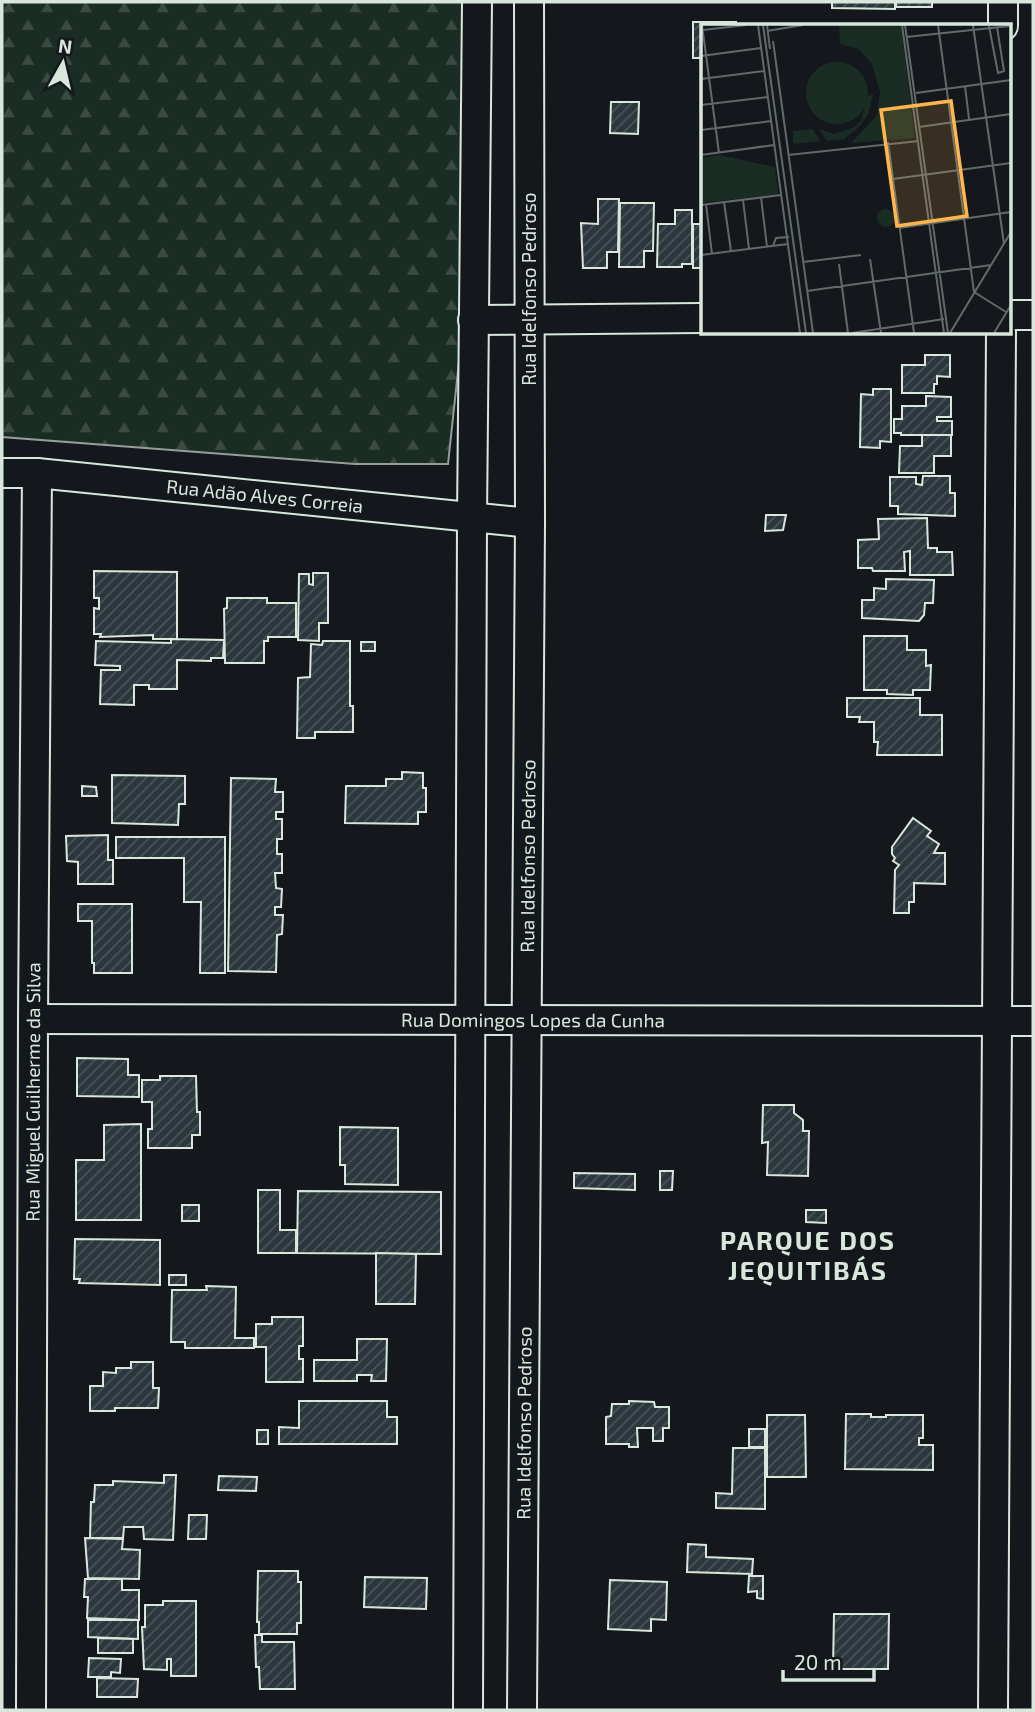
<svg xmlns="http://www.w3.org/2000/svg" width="1035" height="1712" viewBox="0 0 1035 1712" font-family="'Exo 2',sans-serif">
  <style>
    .forest { fill: url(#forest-firs); stroke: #939e99; stroke-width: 2 }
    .building { fill: url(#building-hatch); stroke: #d8e6dc; stroke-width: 2 }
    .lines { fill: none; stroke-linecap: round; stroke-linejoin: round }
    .minor-casing { stroke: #d8e6dc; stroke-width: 32 }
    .minor { stroke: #14181c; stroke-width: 28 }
    .labels { text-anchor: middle; stroke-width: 5; stroke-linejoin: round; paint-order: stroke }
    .street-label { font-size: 19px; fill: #d8e6dc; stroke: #14181c }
    .district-label { font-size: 26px; font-weight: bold; letter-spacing: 2px; fill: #d8e6dc; stroke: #14181c }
    .inset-road { fill: none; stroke: #626a69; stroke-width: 2 }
    .view { fill: #ffb74d; fill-opacity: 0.15; stroke: #ffb74d; stroke-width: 3.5 }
    .inset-edge { fill: none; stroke: #d8e6dc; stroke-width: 3.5 }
  </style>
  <defs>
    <pattern id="forest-firs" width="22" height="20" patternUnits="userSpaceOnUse" patternTransform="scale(1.75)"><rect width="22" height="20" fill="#1a2d24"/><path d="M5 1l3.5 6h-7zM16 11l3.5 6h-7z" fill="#3b4b43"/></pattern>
    <pattern id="building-hatch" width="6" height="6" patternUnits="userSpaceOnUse" patternTransform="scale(1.75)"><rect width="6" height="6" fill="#2c363c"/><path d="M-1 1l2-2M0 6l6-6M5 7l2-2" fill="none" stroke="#4a5358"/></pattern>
  </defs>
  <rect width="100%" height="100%" fill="#14181c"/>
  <path class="forest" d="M2,2H467V287L448,464H355L2,437Z"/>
  <g class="building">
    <path d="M832,2H895V9L832,8Z"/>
    <rect x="896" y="2" width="36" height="5"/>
    <path d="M693,22H736V26H702V58H693Z"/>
    <path d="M611,102H639L638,134L610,133Z"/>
    <path d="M598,199H619L618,252H607V268H583L581,223L598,224Z"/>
    <path d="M620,203H654L653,251H644V267H619Z"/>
    <path d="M675,210H692V264H682V267H657L658,224H675Z"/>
    <rect x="693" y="224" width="9" height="44"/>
    <path d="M925,355H950V377L937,376V384H934V393H902V365H925Z"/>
    <path d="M873,389H891V442L880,441V448L860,447L861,394L873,395Z"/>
    <path d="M926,396L951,397V417H937V421H952V435H901V433H894V419H902V406H926Z"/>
    <path d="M922,435H951V456H934V473H899L900,446H922Z"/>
    <path d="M923,476H950V493H955V516L898,514V506H890V477H916V484L922,485Z"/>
    <path d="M766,515H786L783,530L765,531Z"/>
    <path d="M927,518L928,548H937V552H952L953,575H910V551L904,552L905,571H873L872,568H858V540L879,539L878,519Z"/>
    <path d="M94,571L177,572V639H153V635L100,637L101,634H94V608L99,609V598H94Z"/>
    <path d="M313,573H328V623H319V641L298,640L299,574H309V584L313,585Z"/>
    <path d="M886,579L934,580L933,603H925L924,615L919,621L862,618V600H874V588L886,589Z"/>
    <path d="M227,598H267V603H296V637H268V641H264V663H225L224,609L227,608Z"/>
    <path d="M864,636H907V650H926V666L931,665L930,690H913V695L887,694V690H864Z"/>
    <path d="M171,639L224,640L223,658H211V661L177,660V689H149V685H134V705L100,704L101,670H120V666L95,665L96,641L171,643Z"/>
    <path d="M323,641H350V706H353V732H315V738H297L298,678L310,677L311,644L322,645Z"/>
    <rect x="361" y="642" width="14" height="9"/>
    <path d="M847,698H920V715H942V755H877L878,742H874V722H859L860,717H847Z"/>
    <path d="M402,772L423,773V788H426V812H418V824L345,823L346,786H386V779H402Z"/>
    <path d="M112,775L185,776V804H179L178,825L112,823Z"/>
    <path d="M231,778L276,779L275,792H283V812H276V819H282V839H277V854H282V873H275L276,888L282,889L281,907H275V915H283L282,934L277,935L276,972L228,971Z"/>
    <path d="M82,786L96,787L97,796H82Z"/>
    <path d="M913,818L931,831L927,836L939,844L934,853H945V884L914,883V902H909V913H894L895,870L899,865L893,861L895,858L892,854V847Z"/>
    <path d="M108,835V860H113V884H78V862L67,861L66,836Z"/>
    <path d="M116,837H225V973H200L201,902H184V858H116Z"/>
    <path d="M78,904H132V973H94V963H92V921H78Z"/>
    <path d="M77,1058L128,1059V1075H139V1097L77,1096Z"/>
    <path d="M160,1076H196L197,1112H200V1135H192V1148H148V1129H152V1102H142V1080H160Z"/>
    <path d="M763,1105H794V1113L803,1120V1131H809L808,1176L767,1175L768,1142L762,1143Z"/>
    <path d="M141,1124V1220H76V1160H104V1125Z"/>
    <path d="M340,1127L398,1128V1185L345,1184V1165H340Z"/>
    <path d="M660,1171H673L672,1190H660Z"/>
    <path d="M574,1173L635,1174V1190L574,1188Z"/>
    <path d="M258,1190H280V1230H296V1253H258Z"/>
    <path d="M298,1191L441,1192V1254L297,1253Z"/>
    <rect x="182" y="1205" width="17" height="16"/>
    <path d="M806,1210H826V1223L806,1222Z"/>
    <path d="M75,1239L160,1240V1285L79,1283L80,1279H74Z"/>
    <path d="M376,1253L416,1254L415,1304H376Z"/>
    <rect x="169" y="1275" width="17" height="10"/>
    <path d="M206,1286L236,1287L235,1338H254V1348H185V1342H171L172,1290H207Z"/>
    <path d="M272,1317H303V1346H299V1359H303V1382H266V1347H256V1324H272Z"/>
    <path d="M357,1339H387L386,1381H371L372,1375H357V1381H314V1360H357Z"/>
    <path d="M131,1362H153V1388H159L158,1408H115V1411H90V1386H103V1372L116,1373V1368H131Z"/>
    <path d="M299,1401H387V1417H397V1444H279V1427L299,1428Z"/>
    <path d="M629,1401L654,1402L655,1407H669V1428H663V1441H653V1428H637L638,1447H629V1444H606V1417L611,1416L612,1404H629Z"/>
    <path d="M846,1414H871V1417H886V1415H923V1438H919V1445H933V1470L845,1469Z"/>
    <path d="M767,1415H805L806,1477H767Z"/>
    <rect x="749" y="1429" width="16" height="18"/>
    <rect x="257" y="1430" width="11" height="14"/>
    <path d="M733,1448H765V1509L716,1508V1493L732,1494Z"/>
    <path d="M164,1475H176L173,1540L144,1539L143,1527H124L123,1538H90L91,1502H94L95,1485H113V1481L164,1483Z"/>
    <path d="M219,1476L257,1477L256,1491L218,1490Z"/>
    <path d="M189,1515H207L206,1539H188Z"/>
    <path d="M85,1538L123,1539L122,1549L140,1550L139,1579L88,1578Z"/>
    <path d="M688,1544L706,1545V1557L753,1559L752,1574L687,1572Z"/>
    <path d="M258,1571H298V1582H301V1623H297V1634H259V1622H257Z"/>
    <path d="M749,1576H763V1599L757,1598V1591L748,1592Z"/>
    <path d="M365,1577L427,1578L426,1609L364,1607Z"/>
    <path d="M85,1579H122V1590H139V1620L87,1618L88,1597H84Z"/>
    <path d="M610,1580L667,1582L666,1620L651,1619V1631L608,1629Z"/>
    <path d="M163,1601H196V1676H171V1659H167V1670L144,1669L142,1627H145V1605H163Z"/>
    <path d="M834,1614H889L888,1669H833Z"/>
    <path d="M88,1620H138V1639L88,1637Z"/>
    <path d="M255,1635H262V1642H294L295,1689H260L259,1667H256Z"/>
    <path d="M98,1638L133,1639V1653H98Z"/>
    <path d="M89,1658L121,1659L120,1673L111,1672V1677H88Z"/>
    <path d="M97,1678L138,1679L137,1697H97Z"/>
  </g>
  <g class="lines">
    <g class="minor-casing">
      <g id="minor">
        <path d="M1003,26V2"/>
        <path d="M1009,315H1033"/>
        <path d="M473,320L702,318"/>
        <path id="s1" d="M2,473H37L530,523"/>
        <path id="s2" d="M33,1019L1033,1021"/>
        <path id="s3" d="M31,1710L33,1019L37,473"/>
        <path d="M468,1710L472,519L477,2"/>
        <path id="s4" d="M522,1710L530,523L529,2"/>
        <path d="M993,1710L1001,332"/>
      </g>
    </g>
    <use href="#minor" class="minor"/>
  </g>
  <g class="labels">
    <g class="street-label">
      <text transform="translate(529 289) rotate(-90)" y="7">Rua Idelfonso Pedroso</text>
      <text dy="7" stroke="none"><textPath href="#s1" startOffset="264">Rua Adão Alves Correia</textPath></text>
      <text dy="7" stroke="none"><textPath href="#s4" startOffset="854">Rua Idelfonso Pedroso</textPath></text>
      <text dy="7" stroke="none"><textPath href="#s2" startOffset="500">Rua Domingos Lopes da Cunha</textPath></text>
      <text dy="7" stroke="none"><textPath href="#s3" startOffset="618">Rua Miguel Guilherme da Silva</textPath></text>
      <text dy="7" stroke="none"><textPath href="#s4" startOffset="287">Rua Idelfonso Pedroso</textPath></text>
    </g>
    <g class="district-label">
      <text x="808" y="1250">PARQUE DOS<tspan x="808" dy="30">JEQUITIBÁS</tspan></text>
    </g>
  </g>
  <g transform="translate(701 24)">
    <rect width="310" height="310" fill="#14181c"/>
    <path d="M18,131L74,143L77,170L0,179V134Z" fill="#1a2d24"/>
    <path d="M138,1H200L214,114L150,119L176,91L179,68L171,40L158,25L139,20Z" fill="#1a2d24"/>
    <path d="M105 69a31 31 0 1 1 62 0a31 31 0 1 1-62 0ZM172,70L167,90L158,103L143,115L126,117L118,105L133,110L152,104L160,97L167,72ZM111,105L119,117L92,120V107ZM176 194a9 9 0 1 1 18 0a9 9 0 1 1-18 0Z" fill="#1a2d24"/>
    <path class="inset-road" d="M1,1L18,129M57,1L99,309M62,1L105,309M66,1L69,25M201,1L243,309M204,1L247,309M237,1L273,268M272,1L303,220M288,2L297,49L303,47L296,3M2,6L45,1M66,7L102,1M205,13L309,2M72,17L112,309M0,32L60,24M0,55L63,47M264,62L268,95M215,69L310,56M0,81L67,73M218,103L310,90M0,106L70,97M187,118L213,309M0,131L73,121M87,131L218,117M192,155L310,139M60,173L66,223M42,176L48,225M23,178L30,227M5,180L11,230M0,181L80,171M198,204L310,188M72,222L75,214L88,213M0,231L87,220M169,235L180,309M102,238L160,231M138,240L147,309M106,267L290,241M273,268L305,288M151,309L243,295M249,309L310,208M293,309L310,281"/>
    <path class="view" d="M250,77L266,192L196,202L180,86Z"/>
    <rect width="310" height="310" class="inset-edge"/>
  </g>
  <rect width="1035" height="1712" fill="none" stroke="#d8e6dc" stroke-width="7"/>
  <g transform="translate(63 63) rotate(8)" stroke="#14181c" stroke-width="5" paint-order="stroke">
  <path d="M0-5L12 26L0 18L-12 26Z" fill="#d8e6dc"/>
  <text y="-10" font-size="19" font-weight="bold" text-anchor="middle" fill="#d8e6dc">N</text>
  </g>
  <path d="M783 1670v10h91v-10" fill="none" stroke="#d8e6dc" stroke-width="3.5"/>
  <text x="794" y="1670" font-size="21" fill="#d8e6dc" stroke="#14181c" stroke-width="5" paint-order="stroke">20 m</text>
</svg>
